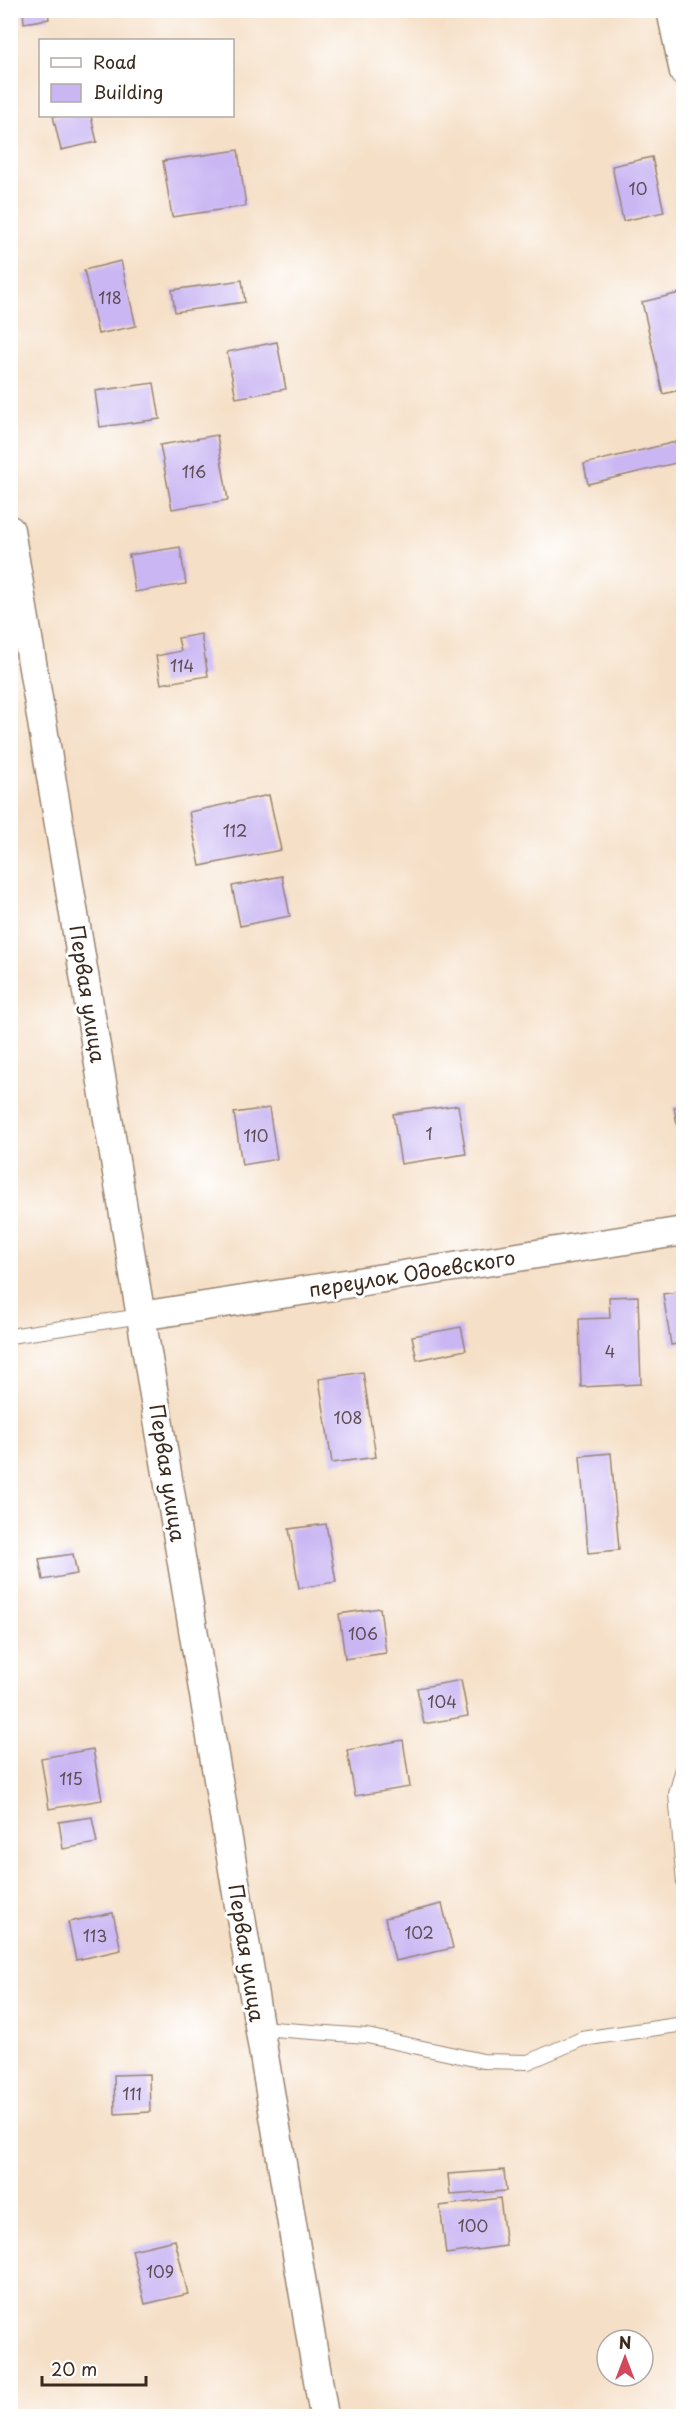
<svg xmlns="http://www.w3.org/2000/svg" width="694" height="2427" viewBox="0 0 694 2427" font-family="'Playpen Sans',sans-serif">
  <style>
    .building { fill: #c9b6f3 }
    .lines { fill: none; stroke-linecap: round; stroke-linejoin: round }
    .lane-casing { stroke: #988472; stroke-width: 16 }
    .street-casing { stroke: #988472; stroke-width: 31 }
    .lane { stroke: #fff; stroke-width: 14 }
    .street { stroke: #fff; stroke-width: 28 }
    .labels { text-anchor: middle; stroke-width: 6; stroke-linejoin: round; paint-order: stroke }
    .number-label { font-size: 16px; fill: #5e4d53 }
    .street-label { font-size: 20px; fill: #3b2a1e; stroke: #fff }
  </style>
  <rect width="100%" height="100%" fill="#fff"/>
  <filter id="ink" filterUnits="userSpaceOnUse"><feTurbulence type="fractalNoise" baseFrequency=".0167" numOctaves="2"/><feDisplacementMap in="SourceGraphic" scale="12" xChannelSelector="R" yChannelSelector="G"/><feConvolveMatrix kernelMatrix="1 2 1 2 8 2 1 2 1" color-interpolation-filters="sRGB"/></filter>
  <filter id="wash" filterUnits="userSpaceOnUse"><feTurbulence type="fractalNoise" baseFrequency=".008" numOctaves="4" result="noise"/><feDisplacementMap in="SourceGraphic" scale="24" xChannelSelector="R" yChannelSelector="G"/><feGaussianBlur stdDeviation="1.35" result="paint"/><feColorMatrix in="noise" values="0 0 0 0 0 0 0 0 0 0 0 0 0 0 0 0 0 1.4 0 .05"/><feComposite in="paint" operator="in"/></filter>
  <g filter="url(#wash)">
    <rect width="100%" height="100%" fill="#f5dfc6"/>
    <g id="blocks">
      <g class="building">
        <path d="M23,10H48L49,19L24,23Z"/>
        <path d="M53,116H91L97,142L61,150Z"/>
        <path d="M238,150L246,206L172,217L163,161Z"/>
        <path d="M652,157L664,212L623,221L612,166Z"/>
        <path d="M121,261L136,326L98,334L84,270Z"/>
        <path d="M242,280L245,302L175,312L172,290Z"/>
        <path d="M680,293L684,306V389L663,394L642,302Z"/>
        <path d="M277,342L286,389L236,398L227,352Z"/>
        <path d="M154,383L160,419L100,427L95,391Z"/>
        <path d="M217,435L228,500L172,509L160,445Z"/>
        <path d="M684,440V461L588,484L584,464Z"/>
        <path d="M684,484V505H683L678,485Z"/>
        <path d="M180,547L186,584L135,592L129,555Z"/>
        <path d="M201,634L208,676L161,684L156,656L181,651L178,638Z"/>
        <path d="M269,795L281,850L200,866L189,812Z"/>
        <path d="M282,876L290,916L240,926L232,886Z"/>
        <path d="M458,1105L466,1154L401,1164L393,1114Z"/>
        <path d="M684,1105V1155H682L674,1107Z"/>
        <path d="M269,1108L277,1159L242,1165L234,1113Z"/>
        <path d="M684,1291V1343L671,1345L663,1294Z"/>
        <path d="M638,1296L641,1384L581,1387L579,1319L610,1318L609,1297Z"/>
        <path d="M461,1327L466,1350L417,1360L412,1336Z"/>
        <path d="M363,1372L376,1457L332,1463L319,1379Z"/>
        <path d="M611,1453L619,1550L588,1553L580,1456Z"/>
        <path d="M326,1524L336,1582L299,1588L289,1529Z"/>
        <path d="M73,1554L77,1574L43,1580L39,1559Z"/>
        <path d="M380,1608L386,1653L345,1659L339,1614Z"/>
        <path d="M461,1680L468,1716L424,1724L417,1688Z"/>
        <path d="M403,1740L410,1787L355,1796L347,1750Z"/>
        <path d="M93,1749L102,1800L49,1809L41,1758Z"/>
        <path d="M92,1817L97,1843L63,1849L59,1822Z"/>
        <path d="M442,1904L453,1948L395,1961L385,1918Z"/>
        <path d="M113,1913L121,1950L76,1960L68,1922Z"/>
        <path d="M149,2074L150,2112L115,2114L114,2075Z"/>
        <path d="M504,2170L506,2191L450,2195L448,2174Z"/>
        <path d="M500,2198L506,2246L446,2254L440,2206Z"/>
        <path d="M175,2240L188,2294L145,2304L132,2250Z"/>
      </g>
    </g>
  </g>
  <g filter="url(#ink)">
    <use href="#blocks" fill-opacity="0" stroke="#988472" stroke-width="1.5"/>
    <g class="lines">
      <g class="lane-casing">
        <g id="lane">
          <path d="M10,1336L141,1316"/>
          <path d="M684,1765L676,1794L684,1883"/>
          <path d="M259,2028L367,2036L483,2061L528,2062L582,2039L684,2024"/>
        </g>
      </g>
      <g class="street-casing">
        <g id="street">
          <path d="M671,10L684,72"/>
          <path d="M10,530L324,2416"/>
          <path d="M141,1316L684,1231"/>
        </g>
      </g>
      <use href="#lane" class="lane"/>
      <use href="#street" class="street"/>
    </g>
  </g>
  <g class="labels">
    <g class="number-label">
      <text x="638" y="195">10</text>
      <text x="110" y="304">118</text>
      <text x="194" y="478">116</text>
      <text x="182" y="672">114</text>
      <text x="235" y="837">112</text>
      <text x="429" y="1140">1</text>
      <text x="256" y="1142">110</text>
      <text x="610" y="1358">4</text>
      <text x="348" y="1424">108</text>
      <text x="363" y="1640">106</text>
      <text x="442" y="1708">104</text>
      <text x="71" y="1785">115</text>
      <text x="419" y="1939">102</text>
      <text x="95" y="1942">113</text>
      <text x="132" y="2100">111</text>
      <text x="473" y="2232">100</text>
      <text x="160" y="2278">109</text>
    </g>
    <g class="street-label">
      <text transform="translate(87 994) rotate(81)" y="7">Первая улица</text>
      <text transform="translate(412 1274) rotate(-9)" y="7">переулок Одоевского</text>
      <text transform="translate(167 1473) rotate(81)" y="7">Первая улица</text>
      <text transform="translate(246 1953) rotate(81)" y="7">Первая улица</text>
    </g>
  </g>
  <rect width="694" height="2427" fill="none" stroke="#fff" stroke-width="36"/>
  <rect x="39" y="39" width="195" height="78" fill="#ffffff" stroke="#b1aaa5" stroke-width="1.5"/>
  <rect x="51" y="58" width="30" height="9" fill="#ffffff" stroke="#b1aaa5" stroke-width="1.5"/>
  <text x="93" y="69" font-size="18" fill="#3b2a1e">Road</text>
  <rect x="51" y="84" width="30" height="18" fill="#c9b6f3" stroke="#b1aaa5" stroke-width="1.5"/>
  <text x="93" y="99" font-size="18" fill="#3b2a1e">Building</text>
  <g transform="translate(625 2358)"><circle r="28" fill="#ffffff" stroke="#b1aaa5" stroke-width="1.5"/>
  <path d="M0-4.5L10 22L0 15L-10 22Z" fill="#d1495b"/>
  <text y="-9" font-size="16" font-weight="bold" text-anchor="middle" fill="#3b2a1e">N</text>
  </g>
  <path d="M42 2376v9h104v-9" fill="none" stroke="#3b2a1e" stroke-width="3"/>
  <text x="51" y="2376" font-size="18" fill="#3b2a1e" stroke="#ffffff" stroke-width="4.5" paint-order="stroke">20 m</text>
</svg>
